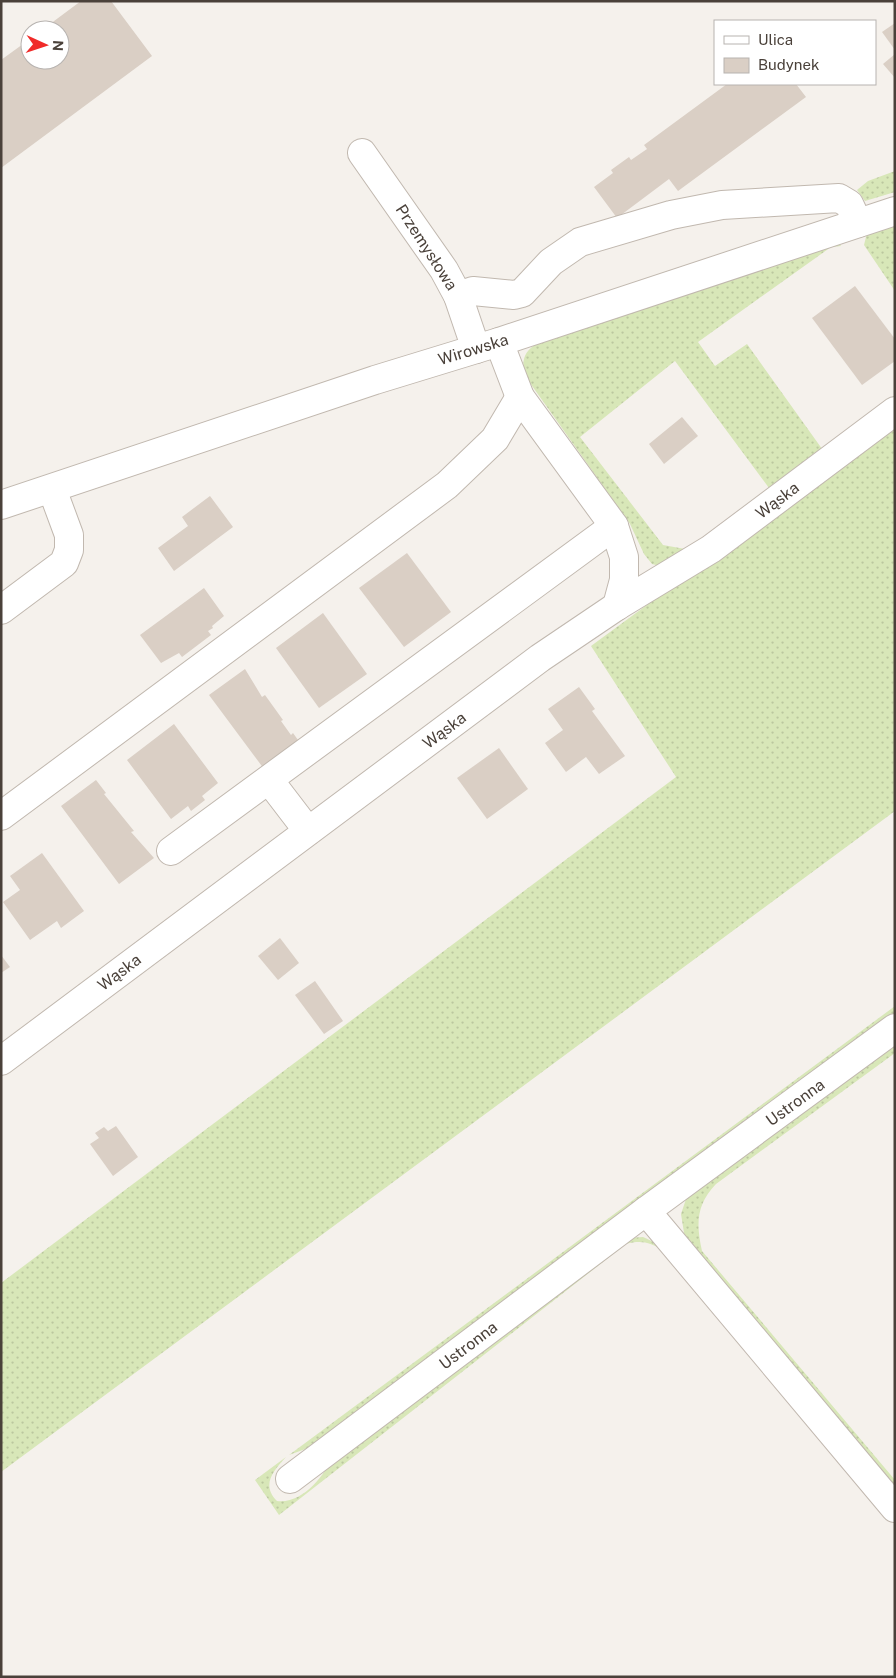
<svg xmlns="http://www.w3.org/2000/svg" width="896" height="1678" viewBox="0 0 896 1678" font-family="'Public Sans',sans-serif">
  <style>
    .grass { fill: url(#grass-dots) }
    .building { fill: #dacfc5 }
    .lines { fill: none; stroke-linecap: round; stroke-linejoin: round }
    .minor-casing { stroke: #c1b8af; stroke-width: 30 }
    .minor { stroke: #fff; stroke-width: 28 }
    .labels { text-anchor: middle; stroke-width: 4; stroke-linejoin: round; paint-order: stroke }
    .street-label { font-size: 16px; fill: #4a413a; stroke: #fff }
  </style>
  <defs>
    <pattern id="grass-dots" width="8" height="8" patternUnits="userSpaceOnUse" patternTransform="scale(1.25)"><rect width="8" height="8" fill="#d8e7b8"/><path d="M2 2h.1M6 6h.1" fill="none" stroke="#bbc79f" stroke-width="1.8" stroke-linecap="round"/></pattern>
  </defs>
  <rect width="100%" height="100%" fill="#f5f1ec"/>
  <g class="grass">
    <path d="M895,171V192L865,201L857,190L868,181Z"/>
    <path d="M895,222V291L864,245L867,233Z"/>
    <path d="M839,243L841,246L831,247L698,342L715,366L747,344L825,453L772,492L675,361L580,437L663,545L696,551L660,566L652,564L644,554L630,524L525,376C521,360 524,351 538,343Z"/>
    <path d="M895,423V811L1,1472V1283L676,777L591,646Z"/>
    <path d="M895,1006V1016L311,1447L289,1455Z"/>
    <path d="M895,1039V1053L716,1184C696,1205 696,1224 702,1251L895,1480V1494L685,1239L681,1214L686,1199Z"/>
    <path d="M643,1237L656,1243L664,1251C650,1242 641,1240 626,1244L279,1515L255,1480L286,1457C273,1471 261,1485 277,1501C304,1504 323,1475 335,1456L629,1238Z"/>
  </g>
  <g class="building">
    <path d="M81,1H111L152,56L1,168V60L30,39V60H60V30H42Z"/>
    <path d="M895,23V50L882,32Z"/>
    <path d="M895,54V78L883,64Z"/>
    <path d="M727,84H796L806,97L678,191L669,179L617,218L594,187L613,173L611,170L629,157L631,160L647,149L644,145Z"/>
    <path d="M855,286L895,339V361L862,385L812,318Z"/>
    <path d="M682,417L698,436L664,464L649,444Z"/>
    <path d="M210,496L233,527L174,571L158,548L188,526L182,517Z"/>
    <path d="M407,553L451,612L404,647L359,588Z"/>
    <path d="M204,588L224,616L212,626L213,628L208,631L211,635L182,657L179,653L161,663L140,635Z"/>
    <path d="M323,613L367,674L319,708L276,648Z"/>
    <path d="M245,669L262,697L265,695L283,720L281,721L291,735L293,733L303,747L267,773L209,695Z"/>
    <path d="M579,687L595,709L592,711L625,756L599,774L586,757L566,772L545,743L563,730L548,709Z"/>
    <path d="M174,724L218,783L202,796L205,800L191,811L188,806L171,819L127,760Z"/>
    <path d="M499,748L528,789L487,819L457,778Z"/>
    <path d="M96,780L106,793L104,794L134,831L131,832L154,858L119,884L61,806Z"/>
    <path d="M42,853L84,911L61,928L57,921L30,940L3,902L20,890L10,876Z"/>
    <path d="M280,938L299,963L278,980L258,956Z"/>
    <path d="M1,955L10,967L1,973Z"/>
    <path d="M315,981L343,1021L324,1034L295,995Z"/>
    <path d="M116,1126L138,1157L113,1176L90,1144L99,1138L95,1133L104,1127L108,1131Z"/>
  </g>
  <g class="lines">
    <g class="minor-casing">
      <g id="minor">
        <path d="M362,153L444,270L458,296L476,349"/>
        <path d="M458,296L473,291L514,295L522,293L551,262L580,242L671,215L722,205L839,198L849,204L858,223"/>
        <path d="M499,342L520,397L614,526L624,557V580L617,606"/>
        <path d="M1,505L375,380L499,342L895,211"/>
        <path d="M1,610L64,563L69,550V535L52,489"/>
        <path d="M269,780L308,831"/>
        <path d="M1,816L447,485L495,439L520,397"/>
        <path d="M171,851L614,526"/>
        <path d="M1,1061L540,658L617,606L711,549L895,411"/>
        <path d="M646,1211L895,1508"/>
        <path d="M290,1479L646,1211L895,1028"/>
      </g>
    </g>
    <use href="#minor" class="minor"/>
  </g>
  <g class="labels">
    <g class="street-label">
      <text transform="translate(427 247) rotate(57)" y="6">Przemysłowa</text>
      <text transform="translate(473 349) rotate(-17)" y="6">Wirowska</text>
      <text transform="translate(777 500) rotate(-37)" y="6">Wąska</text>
      <text transform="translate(444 730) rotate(-37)" y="6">Wąska</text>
      <text transform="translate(119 972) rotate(-37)" y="6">Wąska</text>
      <text transform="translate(795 1102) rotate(-36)" y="6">Ustronna</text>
      <text transform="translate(468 1345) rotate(-37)" y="6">Ustronna</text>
    </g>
  </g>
  <rect width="896" height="1678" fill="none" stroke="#4a413a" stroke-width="5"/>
  <rect x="714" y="20" width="162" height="65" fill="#ffffff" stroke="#b7b3b0"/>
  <rect x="724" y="36" width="25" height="8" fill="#ffffff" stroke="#b7b3b0"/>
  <text x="758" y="45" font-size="15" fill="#4a413a">Ulica</text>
  <rect x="724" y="58" width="25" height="15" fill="#dacfc5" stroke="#b7b3b0"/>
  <text x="758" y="70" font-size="15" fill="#4a413a">Budynek</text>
  <g transform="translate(45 45) rotate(93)"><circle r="24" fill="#ffffff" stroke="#b7b3b0"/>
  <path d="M0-4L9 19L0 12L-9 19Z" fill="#f02b29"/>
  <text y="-8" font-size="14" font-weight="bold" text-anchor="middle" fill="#4a413a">N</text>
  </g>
</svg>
